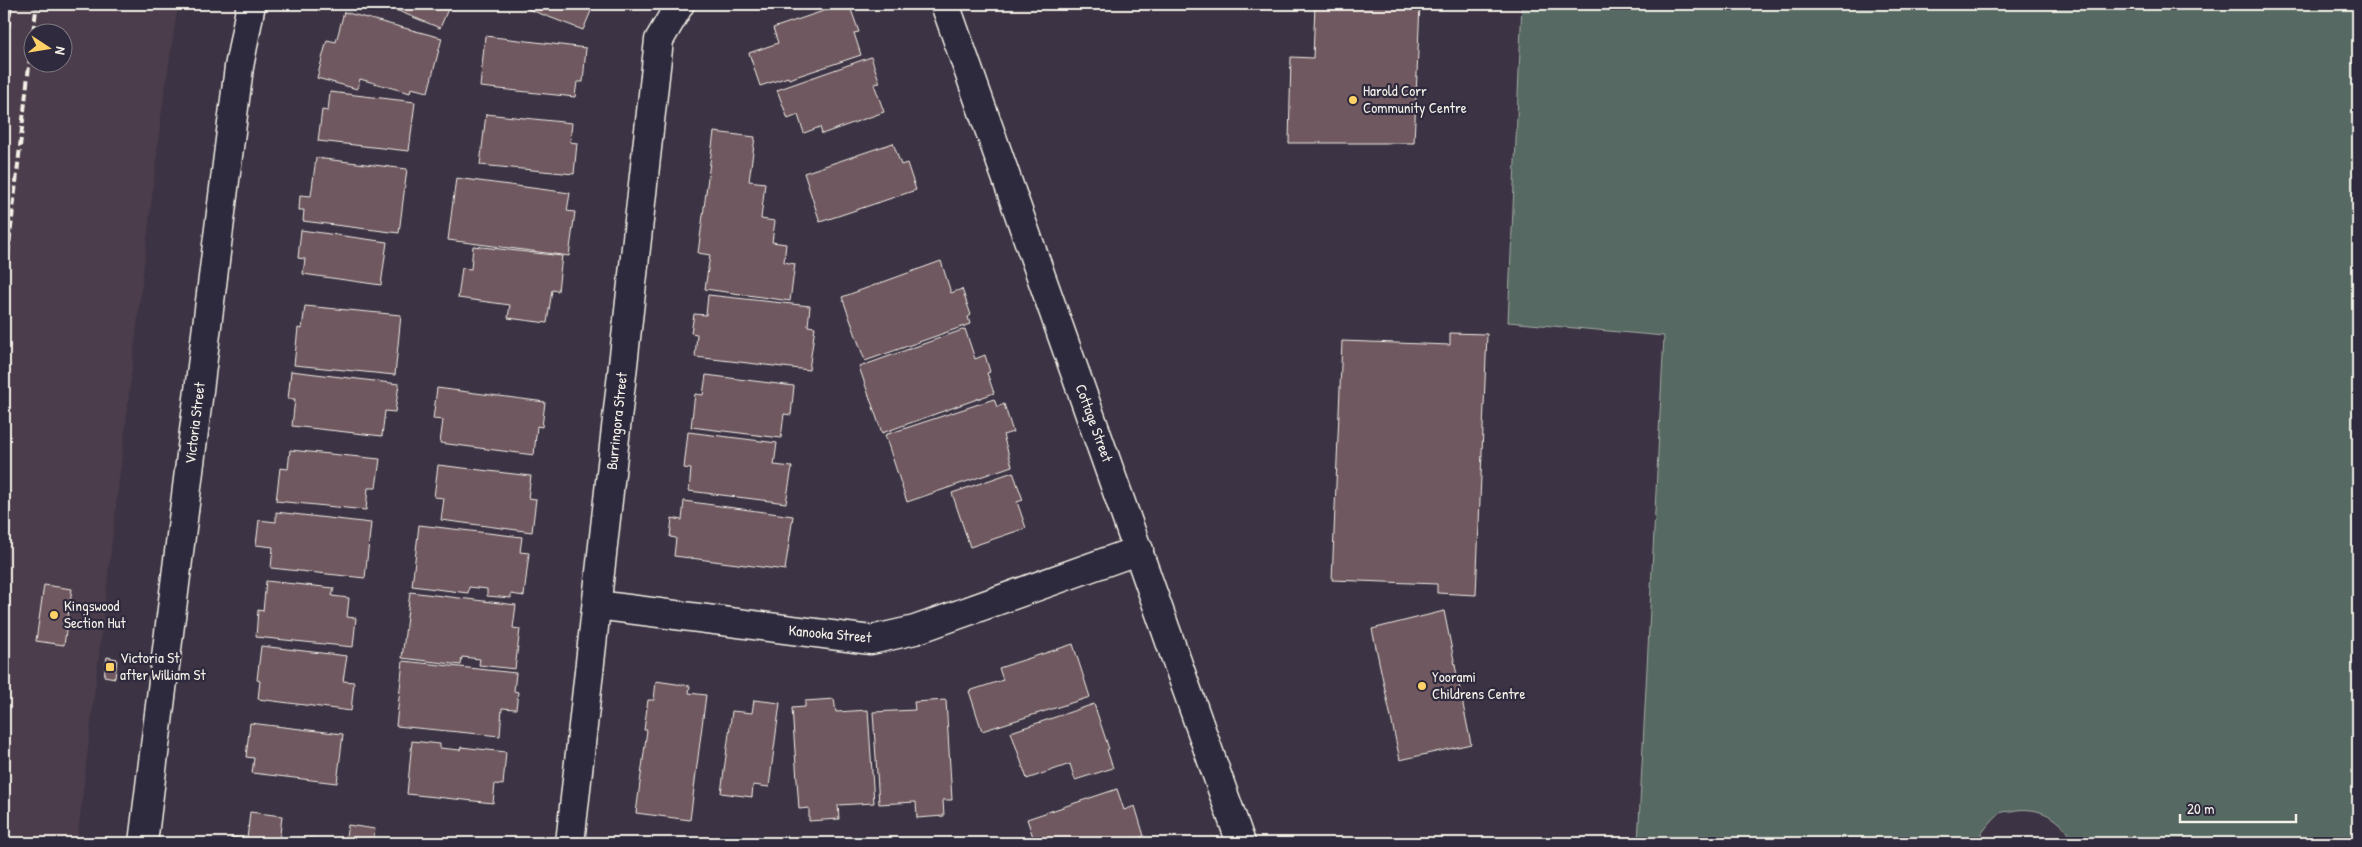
<svg xmlns="http://www.w3.org/2000/svg" width="2362" height="847" viewBox="0 0 2362 847" font-family="'Patrick Hand',sans-serif">
  <style>
    .built { fill: #4c3e4c; fill-rule: evenodd }
    .green { fill: #566962; stroke: #a5ada5 }
    .building { fill: #705960; stroke: #f4f1e8 }
    .lines { fill: none; stroke-linecap: round; stroke-linejoin: round }
    .street-casing { stroke: #f4f1e8; stroke-width: 31 }
    .secondary-casing { stroke: #f4f1e8; stroke-width: 31 }
    .street { stroke: #2f2a3d; stroke-width: 28 }
    .secondary { stroke: #2f2a3d; stroke-width: 28 }
    .rail { stroke: #f4f1e8; stroke-width: 4; stroke-dasharray: 8 4; stroke-linecap: butt }
    .poi-dot { fill: #ffd166; stroke: #2f2a3d; stroke-width: 2 }
    .labels { text-anchor: middle; stroke-width: 4.5; stroke-linejoin: round; paint-order: stroke }
    .poi-label { font-size: 15px; fill: #f4f1e8; stroke: #2f2a3d; text-anchor: start }
    .street-label { font-size: 15px; fill: #f4f1e8; stroke: #2f2a3d }
  </style>
  <rect width="100%" height="100%" fill="#3c3344"/>
  <filter id="ink" filterUnits="userSpaceOnUse"><feTurbulence type="fractalNoise" baseFrequency=".02" numOctaves="2"/><feDisplacementMap in="SourceGraphic" scale="10" xChannelSelector="R" yChannelSelector="G"/><feConvolveMatrix kernelMatrix="1 2 1 2 8 2 1 2 1" color-interpolation-filters="sRGB"/></filter>
  <g filter="url(#ink)">
    <path class="built" d="M4,4H178L162,110L77,843H4ZM32,32H62V62H32Z"/>
    <path class="green" d="M1522,4H2358V843H2074C2063,818 2038,805 2011,811C2008,811 2002,812 2000,813C1994,817 1978,837 1975,843H1638L1664,336L1508,322Z"/>
    <g class="building">
      <path d="M381,4H450L440,28Z"/>
      <path d="M515,4H594L583,30Z"/>
      <path d="M844,4H849L859,32L854,33L861,55L789,79L788,77L760,86L749,53L778,43L773,28Z"/>
      <path d="M1315,4H1420L1414,143H1289L1291,57L1313,58Z"/>
      <path d="M344,12L442,38L428,92L411,88L410,93L360,79L357,89L317,78L327,40L336,42Z"/>
      <path d="M485,36L586,48L583,82H577L575,97L480,87Z"/>
      <path d="M871,57L880,83L874,84L884,112L822,134L820,127L804,133L798,115L788,119L777,90Z"/>
      <path d="M330,92L415,102L409,151L318,141L322,110L328,111Z"/>
      <path d="M486,114L572,123L570,142L577,143L574,174L480,165Z"/>
      <path d="M714,132L755,137L749,181L765,183L761,219L775,221L772,242L786,244L784,262L795,264L790,301L705,289L710,255L698,253Z"/>
      <path d="M893,143L901,165L907,163L916,190L820,222L804,173Z"/>
      <path d="M316,158L407,169L399,233L303,221L304,210H299L300,195L311,196Z"/>
      <path d="M456,178L570,193L567,211L575,212L569,256L448,240Z"/>
      <path d="M301,230L387,242L381,285L303,274L305,259L298,258Z"/>
      <path d="M473,246L562,256L558,291L552,290L547,323L508,318L510,305L458,298L462,268L471,269Z"/>
      <path d="M941,261L951,293L962,289L971,315L968,317L970,324L865,361L842,297Z"/>
      <path d="M708,295L810,306L808,326L815,327L809,370L695,357L697,334L691,333L694,314L706,315Z"/>
      <path d="M305,306L401,315L395,375L294,365L298,328L302,329Z"/>
      <path d="M965,329L975,359L985,355L990,372L987,373L994,393L882,433L859,367Z"/>
      <path d="M1450,333L1487,334L1476,595L1437,593V584L1332,580L1342,341L1450,345Z"/>
      <path d="M291,371L399,384L395,412L385,411L382,436L292,426L295,399H288Z"/>
      <path d="M706,375L794,386L791,415L784,414L781,438L691,427L695,394L703,395Z"/>
      <path d="M437,388L545,402L542,427L537,426L534,455L440,443L443,420L433,419Z"/>
      <path d="M994,399L997,407L1004,404L1013,432L1003,435L1012,466L907,502L885,435Z"/>
      <path d="M688,432L777,443L774,465L792,467L786,503L689,491L691,469L684,468Z"/>
      <path d="M290,450L380,459L376,488H368L366,510L276,501L280,468L288,469Z"/>
      <path d="M438,465L531,476L528,498L536,499L532,532L441,520L444,498L434,497Z"/>
      <path d="M1013,472L1023,500L1017,502L1026,528L970,547L952,493Z"/>
      <path d="M684,501L793,516L785,570L674,556L676,538L670,537L672,518L682,520Z"/>
      <path d="M276,512L371,523L365,578L271,568L273,547L256,545L259,520L276,522Z"/>
      <path d="M419,525L522,537L520,552L529,553L524,596L511,594V598L487,596V589L469,587L468,593L412,586Z"/>
      <path d="M266,581L334,588L332,596L349,598L347,617L356,618L353,647L256,637L258,610L263,611Z"/>
      <path d="M44,585L72,589L64,645L36,641Z"/>
      <path d="M410,592L516,605L513,628L520,629L515,669L479,665L480,659L462,657L461,665L402,658Z"/>
      <path d="M1444,611L1471,744L1400,760L1372,629Z"/>
      <path d="M1073,644L1090,697L982,731L969,691L1003,680L999,668Z"/>
      <path d="M261,646L347,656L343,681L354,682L351,711L258,699L260,681L257,680Z"/>
      <path d="M107,657L117,659L115,678L104,676Z"/>
      <path d="M403,661L516,673L514,691L518,692L516,709L502,708L500,736L396,726Z"/>
      <path d="M656,681L690,686L689,693L706,695L690,820L636,813L647,730H644L648,700H654Z"/>
      <path d="M834,699L836,712L868,710L874,803L838,805L839,819L809,821V808L799,809L792,708L805,707V701Z"/>
      <path d="M754,700L780,703L769,787L753,785L752,797L721,793L732,711L752,713Z"/>
      <path d="M946,700L952,800H943L944,816L917,818L916,802L879,804L873,712L915,710L914,702Z"/>
      <path d="M1094,704L1109,749L1107,750L1113,768L1075,780L1070,764L1027,779L1011,732Z"/>
      <path d="M250,723L343,734L337,783L252,773L254,758L246,757Z"/>
      <path d="M412,741L440,744V748L460,750L461,747L506,752L503,785L495,784L493,803L407,794Z"/>
      <path d="M1117,789L1124,810L1135,806L1144,836L1122,843H1035L1027,819Z"/>
      <path d="M250,812L282,816L279,843H231V837L247,839Z"/>
      <path d="M348,825L375,829L373,843H381H308L309,838L345,842Z"/>
    </g>
    <g class="lines">
      <g class="street-casing">
        <g id="street">
          <path d="M945,4L1241,843"/>
          <path d="M597,605L871,640L915,630L1139,550"/>
          <path d="M570,843L659,40L680,4"/>
        </g>
      </g>
      <g class="secondary-casing">
        <path id="secondary" d="M143,843L239,67L251,4"/>
      </g>
      <use href="#street" class="street"/>
      <use href="#secondary" class="secondary"/>
      <g class="rail">
        <path d="M33,32L37,4"/>
        <path d="M4,63L11,4"/>
        <path d="M4,290L32,39"/>
      </g>
    </g>
  </g>
  <g class="poi-dot">
    <circle cx="1353" cy="100" r="5"/>
    <circle cx="54" cy="615" r="5"/>
    <rect x="105" y="662" width="10" height="10" rx="2.5"/>
    <circle cx="1422" cy="686" r="5"/>
  </g>
  <g class="labels">
    <g class="poi-label">
      <text x="1363" y="96">Harold Corr<tspan x="1363" dy="17">Community Centre</tspan></text>
      <text x="64" y="611">Kingswood<tspan x="64" dy="17">Section Hut</tspan></text>
      <text x="120" y="663">Victoria St<tspan x="120" dy="17">after William St</tspan></text>
      <text x="1432" y="682">Yoorami<tspan x="1432" dy="17">Childrens Centre</tspan></text>
    </g>
    <g class="street-label">
      <text transform="translate(617 421) rotate(-84)" y="5">Burringora Street</text>
      <text transform="translate(195 423) rotate(-83)" y="5">Victoria Street</text>
      <text transform="translate(1094 423) rotate(70)" y="5">Cottage Street</text>
      <text transform="translate(830 634) rotate(5)" y="5">Kanooka Street</text>
    </g>
  </g>
  <rect width="2362" height="847" fill="none" stroke="#2f2a3d" stroke-width="20"/>
  <rect x="10" y="10" width="2342" height="827" fill="none" stroke="#f4f1e8" stroke-width="2" filter="url(#ink)"/>
  <g transform="translate(48 48) rotate(102)"><circle r="24" fill="#2f2a3d" stroke="#7e7a81"/>
  <path d="M0-4L9 19L0 12L-9 19Z" fill="#ffd166"/>
  <text y="-8" font-size="14" font-weight="bold" text-anchor="middle" fill="#f4f1e8">N</text>
  </g>
  <path d="M2180 814v8h116v-8" fill="none" stroke="#f4f1e8" stroke-width="2.5"/>
  <text x="2187" y="814" font-size="15" fill="#f4f1e8" stroke="#2f2a3d" stroke-width="4" paint-order="stroke">20 m</text>
</svg>
